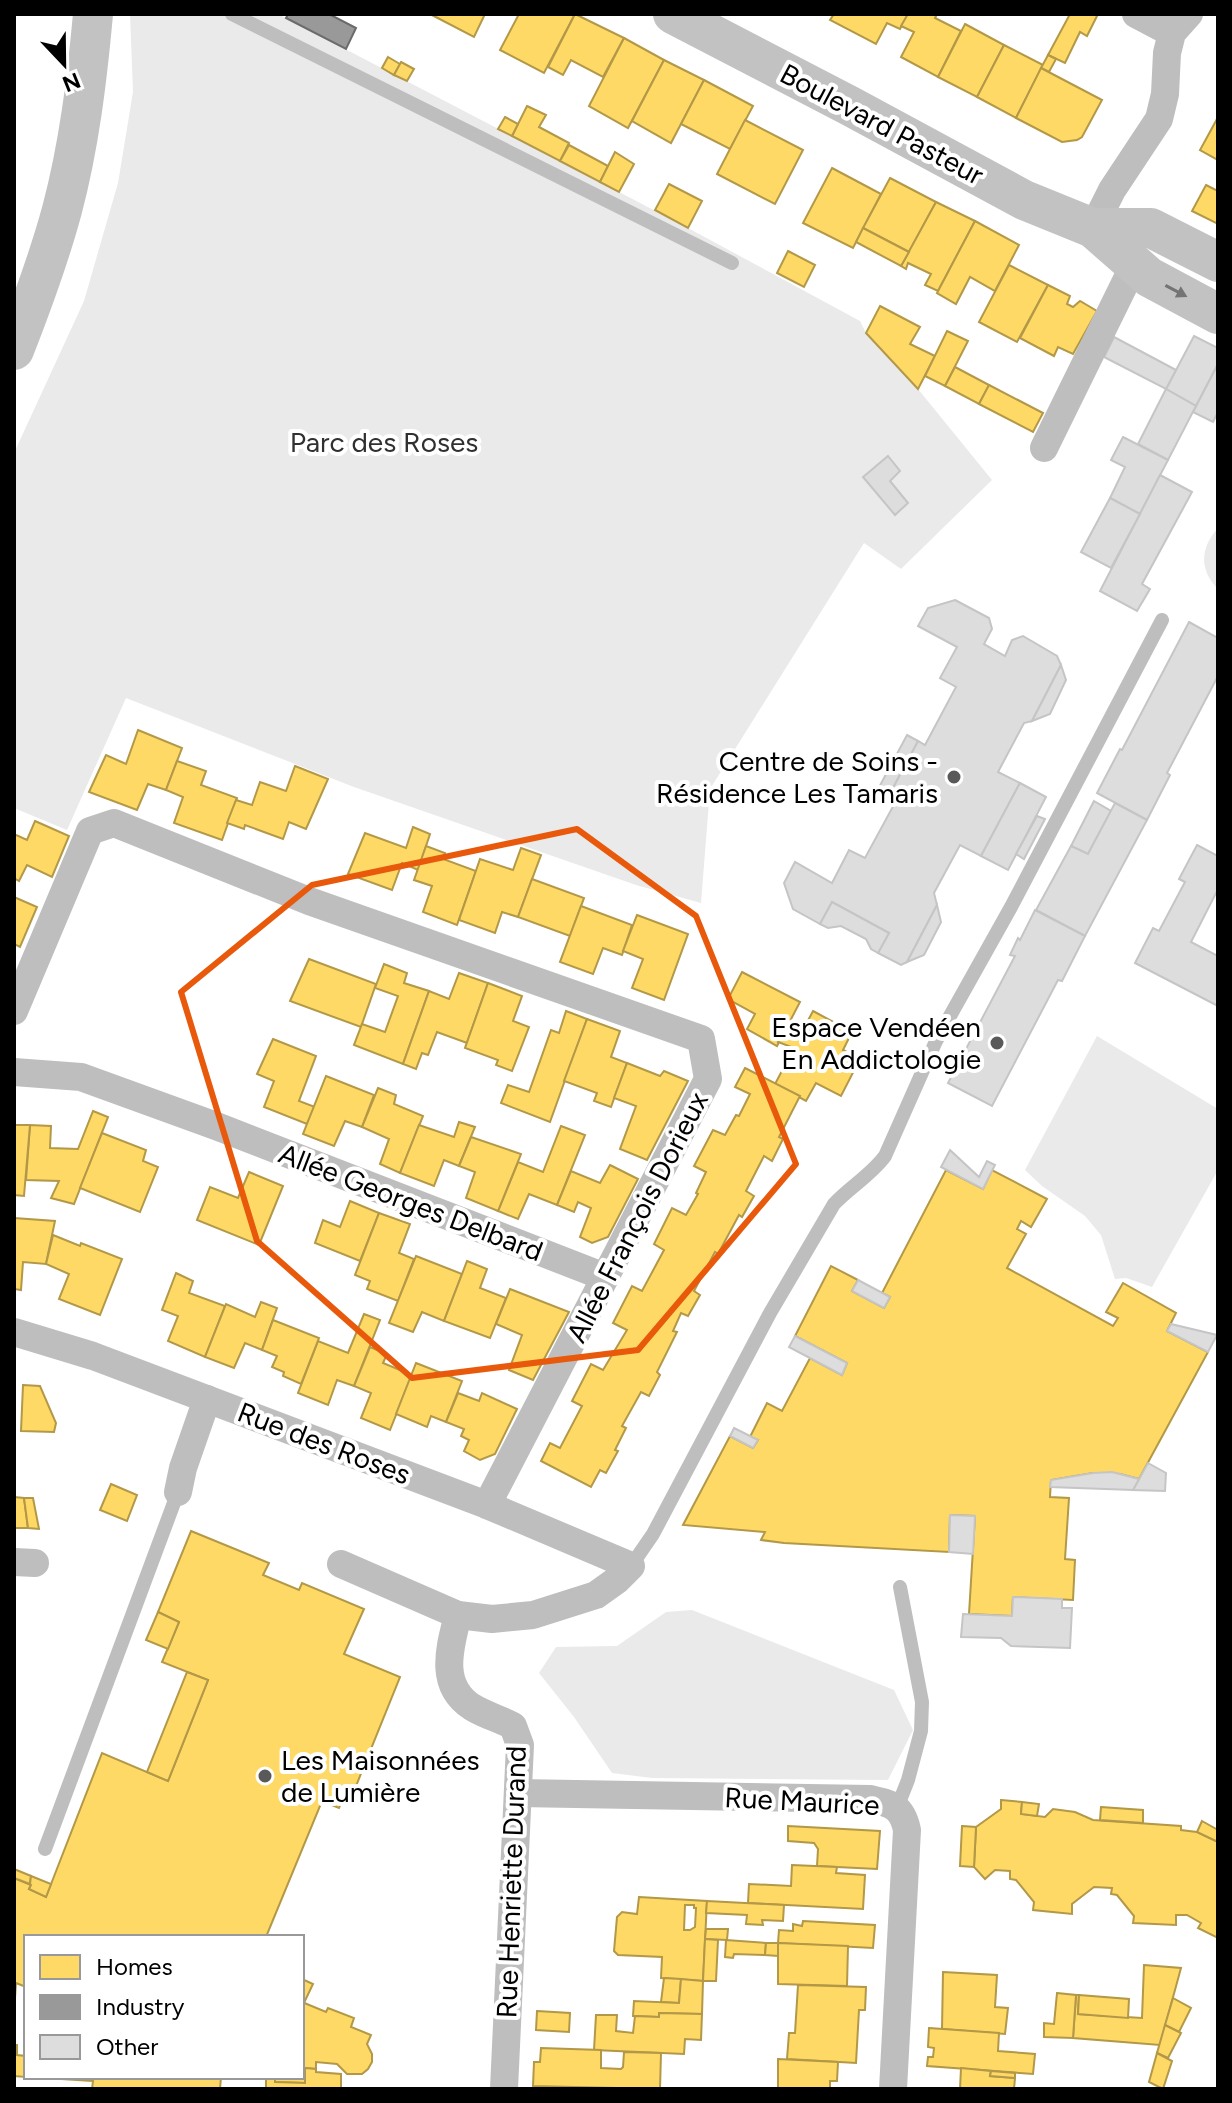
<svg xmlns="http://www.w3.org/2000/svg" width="1232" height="2103" viewBox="0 0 1232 2103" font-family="Figtree,sans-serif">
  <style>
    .green { fill: #eaeaea }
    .homes { fill: #ffd966; stroke: #b29847; stroke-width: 2; fill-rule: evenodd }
    .industry { fill: #999; stroke: #6b6b6b; stroke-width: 2 }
    .building { fill: #ddd; stroke: #c5c5c5; stroke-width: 2 }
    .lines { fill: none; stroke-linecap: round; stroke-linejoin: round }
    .lane { stroke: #bebebe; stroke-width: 14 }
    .street { stroke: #bebebe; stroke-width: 28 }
    .secondary { stroke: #c2c2c2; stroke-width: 40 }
    .oneway { fill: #747474 }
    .marked { fill: none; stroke: #e8590c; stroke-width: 6; stroke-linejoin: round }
    .poi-dot { fill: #595959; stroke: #fff; stroke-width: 3 }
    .labels { text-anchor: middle; stroke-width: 8; stroke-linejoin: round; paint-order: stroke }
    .street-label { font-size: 28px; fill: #000; stroke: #fff }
    .park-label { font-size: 28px; fill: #303030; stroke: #fff }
    .poi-label { font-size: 28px; fill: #000; stroke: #fff; text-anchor: end }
  </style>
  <rect width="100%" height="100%" fill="#fff"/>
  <g class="green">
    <path d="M130,14H278L688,228L860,321L866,333L918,389L992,480L901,569L864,543L710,789L701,903L636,885L354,787L126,698L67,830L14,808V453L84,301L118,183L133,92Z"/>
    <path d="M1218,528V589C1199,570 1200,548 1218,528Z"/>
    <path d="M1097,1036L1218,1109V1170L1152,1287L1126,1278L1115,1279L1101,1235L1085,1216L1042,1186L1025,1170Z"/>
    <path d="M692,1610L894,1690L913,1730L888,1780L652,1778L612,1773L574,1717L539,1673L556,1647L617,1646L666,1612Z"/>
  </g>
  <g class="homes">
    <path d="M430,14H485L474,37Z"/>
    <path d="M519,14H575L544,73L500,50Z"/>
    <path d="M575,14L624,38L603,77L571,60L563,75L548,67Z"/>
    <path d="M834,14H908L900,29L887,23L876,44L830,20Z"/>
    <path d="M908,14H937L935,18L961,31L938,77L901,57L914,32L901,26Z"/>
    <path d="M1070,14H1098L1087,36L1080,32L1065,63L1048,55Z"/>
    <path d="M965,24L1004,45L977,97L938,77Z"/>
    <path d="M624,38L664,60L628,128L589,106Z"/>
    <path d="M1004,45L1043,65L1016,118L977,97Z"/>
    <path d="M1048,55L1056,59L1049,72L1041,68Z"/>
    <path d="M388,57L400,64L394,75L382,68Z"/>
    <path d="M664,60L704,80L671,143L632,121Z"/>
    <path d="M401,62L414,69L407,81L394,75Z"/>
    <path d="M1041,68L1102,100L1082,137L1077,140L1062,142L1016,118Z"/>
    <path d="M704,80L753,106L730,149L681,124Z"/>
    <path d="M527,106L546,115L539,127L569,143L560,161L512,136Z"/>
    <path d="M505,117L518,124L512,136L498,129Z"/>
    <path d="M1217,119L1218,120V160L1200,150Z"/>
    <path d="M745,120L803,150L775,204L717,174Z"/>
    <path d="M569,145L608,166L600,182L560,161Z"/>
    <path d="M615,152L634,164L619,192L600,182Z"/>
    <path d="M832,168L881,194L853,248L803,223Z"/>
    <path d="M890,178L936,202L909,252L863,228Z"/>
    <path d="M669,184L702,201L688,228L655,210Z"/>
    <path d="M1206,185L1218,191V224L1192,211Z"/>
    <path d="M936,202L975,221L938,291L925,285L931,274L908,263L906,269L901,266Z"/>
    <path d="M975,221L1019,245L995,291L970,277L956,304L937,293Z"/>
    <path d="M863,228L909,252L901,266L856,242Z"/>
    <path d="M788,251L815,265L804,287L777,273Z"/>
    <path d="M1009,265L1048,285L1017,342L979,322Z"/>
    <path d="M1048,285L1070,296L1067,304L1073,307L1080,301L1097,311L1073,354L1058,347L1054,356L1020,338Z"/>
    <path d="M880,306L920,327L910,344L935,356L918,389L866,333Z"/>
    <path d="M947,331L968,341L945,386L925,376Z"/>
    <path d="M955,367L989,385L979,404L945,386Z"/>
    <path d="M989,385L1043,413L1033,432L979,404Z"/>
    <path d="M138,730L182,748L166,790L148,784L137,810L89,792L106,755L126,764Z"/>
    <path d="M177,761L206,771L201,785L237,798L222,840L174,823L183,797L166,790Z"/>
    <path d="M295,766L328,779L306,829L289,822L283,839L245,825L244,829L227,823L236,800L252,805L260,782L286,791Z"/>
    <path d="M35,821L69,836L52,877L27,865L19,881L14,878V834L27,840Z"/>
    <path d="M413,827L430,834L418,870L402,863L392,890L348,874L365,833L406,848Z"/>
    <path d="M426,846L445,853L443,859L476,871L457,925L423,912L432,886L414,880Z"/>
    <path d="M521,848L541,855L518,917L502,912L495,933L459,920L480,859L513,870Z"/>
    <path d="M532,879L584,898L570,936L518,917Z"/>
    <path d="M14,897L37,907L20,947L14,944Z"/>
    <path d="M581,906L632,925L622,955L603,948L593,974L560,962Z"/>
    <path d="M637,915L688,934L664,1000L632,988L643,959L623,951Z"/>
    <path d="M309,959L376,984L361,1027L290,1001Z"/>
    <path d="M384,964L407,973L404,983L429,991L403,1064L354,1045L362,1024L385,1032L398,996L375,988Z"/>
    <path d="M742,972L800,1002L777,1046L747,1029L755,1014L728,999Z"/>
    <path d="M459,973L488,983L467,1043L437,1032L428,1055L422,1053L416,1069L403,1064L429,991L449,999Z"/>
    <path d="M488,983L522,996L513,1021L529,1027L512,1071L496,1065L498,1060L465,1048Z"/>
    <path d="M566,1011L587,1019L550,1122L501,1103L508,1085L529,1092L551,1030L559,1033Z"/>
    <path d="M813,1011L852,1032L843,1050L860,1059L841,1096L816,1083L806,1101L775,1084L794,1048L778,1042L789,1023L803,1030Z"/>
    <path d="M587,1019L620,1031L611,1057L627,1063L611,1107L594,1101L597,1093L564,1081Z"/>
    <path d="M273,1039L316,1056L299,1101L315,1107L307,1124L264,1107L274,1081L257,1074Z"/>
    <path d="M627,1063L660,1076L664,1071L688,1081L647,1160L620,1149L636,1106L614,1098Z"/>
    <path d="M745,1068L800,1096L779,1137L783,1139L772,1161L764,1156L746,1191L754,1196L742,1217L739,1215L718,1254L715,1252L694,1291L700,1295L688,1316L681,1313L673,1331L677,1332L657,1372L660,1375L649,1396L641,1392L622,1426L626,1428L615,1450L618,1451L606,1473L600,1470L591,1487L541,1461L550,1443L560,1448L582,1406L572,1401L591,1364L603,1370L627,1330L613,1323L632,1286L642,1291L664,1250L654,1244L672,1208L686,1215L698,1194L696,1193L706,1172L694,1166L713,1130L725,1135L736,1115L739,1116L750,1094L735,1087Z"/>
    <path d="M326,1076L374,1095L362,1127L345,1121L334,1146L303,1134Z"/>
    <path d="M378,1088L396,1095L394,1104L423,1116L400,1173L380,1164L389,1139L362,1127Z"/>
    <path d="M93,1111L108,1117L74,1204L51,1198L59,1181L26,1180L30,1125L51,1126L50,1148L78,1149Z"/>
    <path d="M459,1122L475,1127L459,1166L444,1160L434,1186L400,1173L419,1125L454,1137Z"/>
    <path d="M14,1125H30L24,1196L14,1195Z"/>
    <path d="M561,1126L585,1135L557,1205L529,1194L518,1219L498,1211L518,1162L543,1172Z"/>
    <path d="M102,1133L146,1150L143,1161L158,1167L140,1212L80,1188Z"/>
    <path d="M471,1137L521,1154L498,1211L466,1198L475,1172L459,1166Z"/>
    <path d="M610,1165L638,1179L608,1237L592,1243L580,1237L591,1208L578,1202L574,1212L557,1205L571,1171L600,1183Z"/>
    <path d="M946,1170L983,1189L992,1170L1047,1199L1031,1227L1021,1221L1017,1229L1026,1234L1007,1268L1113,1326L1118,1318L1106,1312L1123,1283L1176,1313L1167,1331L1208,1352L1139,1479L1120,1474L1093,1473L1051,1480L1050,1497L1069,1498L1065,1559L1075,1560L1073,1600L1013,1597L1012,1616L969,1614L975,1516L950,1515L949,1552L784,1543L761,1540L765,1532L683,1525L730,1436L753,1448L758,1440L750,1437L767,1403L782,1411L810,1358L842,1375L847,1363L795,1336L831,1266L858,1280L852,1291L884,1308L890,1297L882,1293Z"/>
    <path d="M249,1172L283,1186L259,1245L197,1220L210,1187L238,1198Z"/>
    <path d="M350,1201L379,1213L360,1261L315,1243L323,1220L340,1227Z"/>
    <path d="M379,1213L410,1224L399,1253L414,1259L398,1301L367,1289L370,1281L355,1275Z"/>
    <path d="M14,1218L55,1221L46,1264L23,1262L21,1290L14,1289Z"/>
    <path d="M53,1235L80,1246L81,1243L122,1259L100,1315L59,1299L69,1274L46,1264Z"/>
    <path d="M416,1256L462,1274L444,1321L422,1312L413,1332L389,1323Z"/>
    <path d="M467,1261L487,1269L480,1288L506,1298L490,1338L444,1321Z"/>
    <path d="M176,1273L193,1281L189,1293L225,1306L205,1357L168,1341L178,1316L162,1310Z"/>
    <path d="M510,1289L569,1312L533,1380L509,1370L522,1335L496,1324Z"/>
    <path d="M261,1302L277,1308L262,1350L245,1343L234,1368L205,1357L226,1304L255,1317Z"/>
    <path d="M364,1314L380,1320L354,1386L337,1380L328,1405L298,1393L318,1341L348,1353Z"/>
    <path d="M273,1320L319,1338L301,1384L283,1376L284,1372L272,1367L277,1356L262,1350Z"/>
    <path d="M370,1347L387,1354L383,1363L412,1375L390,1430L361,1418L371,1393L354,1386Z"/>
    <path d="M416,1363L462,1381L446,1422L431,1416L427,1427L396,1414Z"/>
    <path d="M23,1385L40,1386L56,1423L54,1432L21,1431Z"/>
    <path d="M458,1393L479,1401L482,1393L517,1409L495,1454L480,1460L464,1451L469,1440L461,1436L464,1429L446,1422Z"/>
    <path d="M111,1484L137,1495L127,1521L100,1510Z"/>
    <path d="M14,1497L24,1498L28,1528H14Z"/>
    <path d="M24,1498H33L39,1529L28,1528Z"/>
    <path d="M191,1531L269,1563L263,1575L299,1590L302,1583L364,1609L344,1654L400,1677L354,1791L347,1788L339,1808L322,1801L266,1937H26V1987L16,1983L14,2014V1878L31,1885L29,1889L46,1897L102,1753L168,1781L208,1680L162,1662L179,1622L158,1612Z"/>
    <path d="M158,1612L179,1622L168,1649L146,1640Z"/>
    <path d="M187,1672L208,1680L168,1781L147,1772Z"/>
    <path d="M1001,1800L1022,1802L1021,1814L1045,1817L1053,1809L1075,1812L1093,1820L1181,1826V1830L1197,1832L1218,1842V1938L1198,1928L1201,1923L1187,1915H1176V1925L1133,1923L1134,1916L1117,1895L1111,1894L1112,1888L1094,1887L1072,1904V1914L1033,1910L1034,1902L1016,1880L1010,1879V1871L995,1870L985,1879L974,1867L976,1827L1001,1809Z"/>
    <path d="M1022,1802L1039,1804L1037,1816L1021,1814Z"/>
    <path d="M1101,1807L1143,1810V1823L1100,1820Z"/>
    <path d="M1202,1821L1218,1830V1842L1197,1832Z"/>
    <path d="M788,1826L880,1831L877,1869L817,1866L818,1849L814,1843L788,1841Z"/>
    <path d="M962,1826L976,1827L974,1867L960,1866Z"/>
    <path d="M792,1865L837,1867L836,1873L865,1875L863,1909L748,1903L749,1884L791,1886Z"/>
    <path d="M14,1869L31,1876L30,1884L14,1878Z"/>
    <path d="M31,1876L51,1884L46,1897L29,1889L31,1885L30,1884Z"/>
    <path d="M639,1897L707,1901L703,1981L661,1978L662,1957L618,1955L614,1951L617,1917L622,1912L637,1914ZM685,1905H694V1908H696L695,1927L690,1930H684Z"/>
    <path d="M707,1901L784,1905L783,1921L762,1920L763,1925L746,1924L747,1915L706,1913Z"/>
    <path d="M803,1921L875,1925L873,1948L778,1943L779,1930L793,1931V1924L802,1926Z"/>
    <path d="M706,1929H728L727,1940L705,1939Z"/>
    <path d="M705,1939L718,1940L716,1981H703Z"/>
    <path d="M726,1940L766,1943L765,1955L734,1954L733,1958L725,1957Z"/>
    <path d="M766,1943H778V1956L765,1955Z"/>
    <path d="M778,1943L848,1946L847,1986L778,1984Z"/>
    <path d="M1144,1965L1181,1968L1160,2045L1073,2038L1076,1995H1079L1078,2014L1142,2018Z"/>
    <path d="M943,1972L997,1975L995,2007L1008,2008L1005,2034L942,2029Z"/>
    <path d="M664,1978L681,1979L679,2003L661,2002Z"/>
    <path d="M302,1979L313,1984L304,2003L302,2002Z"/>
    <path d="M681,1979L703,1981L702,2014L659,2013V2017L633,2016L634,2001L679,2003Z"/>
    <path d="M798,1985L866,1987L865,2010H859L856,2063L787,2059L789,2033H795Z"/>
    <path d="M1057,1993L1076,1995L1073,2038L1044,2037V2023L1054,2024Z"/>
    <path d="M1079,1995L1129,1999L1128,2018L1078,2014Z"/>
    <path d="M1173,1998L1191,2008L1179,2032L1165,2025Z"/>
    <path d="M302,2002L326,2012L328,2008L354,2018L351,2027L371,2035L367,2044L372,2054V2062L368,2069L362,2074H347L337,2064L316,2062V2069L305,2068V2083L275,2082V2077H302Z"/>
    <path d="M537,2011L570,2013L569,2032L536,2030Z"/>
    <path d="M659,2013L702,2014L701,2040L685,2039L684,2054L594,2050L596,2015H617L616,2031L633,2033L635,2016L659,2017Z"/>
    <path d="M1165,2025L1181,2033L1168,2058L1157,2053Z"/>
    <path d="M929,2028L999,2033L998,2051L1035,2054L1033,2074L927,2066L928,2057H933L934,2048L928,2047Z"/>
    <path d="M14,2045H17V2055L26,2056V2077L14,2076V2081Z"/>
    <path d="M541,2048L601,2050V2068L621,2069L623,2067L624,2052L661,2053L660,2089L533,2086L534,2062H540Z"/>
    <path d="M1157,2053L1172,2061L1163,2089L1149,2082Z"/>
    <path d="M778,2059L838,2062L837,2081H830V2089H778Z"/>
    <path d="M305,2068L316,2069V2072L341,2074V2089H266V2077H275V2082L305,2083Z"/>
    <path d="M961,2068L991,2071L990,2076L1015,2078L1014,2089H960Z"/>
    <path d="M991,2071L1015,2073V2078L990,2076Z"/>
    <path d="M29,2077H221L220,2089H92L93,2081Z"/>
  </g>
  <path class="industry" d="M288,14H329L356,28L346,49L286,18Z"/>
  <g class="building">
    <path d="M1194,336L1218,348V364L1196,406L1166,389Z"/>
    <path d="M1114,337L1176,370L1166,389L1104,357Z"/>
    <path d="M1218,364V412L1213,422L1193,412Z"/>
    <path d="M1166,389L1196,406L1168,460L1138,444Z"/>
    <path d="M1123,437L1168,460L1140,514L1110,498L1125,467L1111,460Z"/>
    <path d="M888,456L900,471L890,481L908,503L895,515L863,477Z"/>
    <path d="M1160,475L1192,492L1142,584L1150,589L1137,611L1100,591Z"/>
    <path d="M1110,498L1140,514L1111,568L1081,552Z"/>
    <path d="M955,600L989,618L992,629L984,644L1005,656L1012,640L1023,636L1057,656L1061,665L1032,721L1024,723L998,772L1020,783L981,856L960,845L934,893L937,905L907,962L901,965L878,953L889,933L832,902L820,924L793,909L784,883L795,862L832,883L849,850L865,858L896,801L888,797L918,741L925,745L956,687L940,678L957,647L918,626L928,608Z"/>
    <path d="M1189,622L1218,638V676L1167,773L1170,775L1147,820L1097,793L1120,749L1122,750Z"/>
    <path d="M1061,665L1066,680L1050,714L1032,721Z"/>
    <path d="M907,735L918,741L888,797L877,791Z"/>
    <path d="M1020,783L1046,797L1008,870L981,856Z"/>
    <path d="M1094,801L1111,811L1088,854L1071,846Z"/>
    <path d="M1115,803L1147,820L1085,936L1036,910L1071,846L1088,854Z"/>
    <path d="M1037,816L1045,819L1024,859L1016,854Z"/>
    <path d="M1197,845L1218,856V894L1216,893L1191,942L1218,956V1006L1135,963L1153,928L1159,931L1185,882L1179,879Z"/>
    <path d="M832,902L889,933L878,953L871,949L866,939L841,926L828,928L820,924Z"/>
    <path d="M937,905L941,922L924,955L907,962Z"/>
    <path d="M1035,910L1085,936L1062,981L1058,980L992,1106L948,1083L1015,956L1010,955L1018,938L1020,940Z"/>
    <path d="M950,1150L979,1177L987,1161L995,1165L983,1189L941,1167Z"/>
    <path d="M858,1280L890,1297L884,1308L852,1291Z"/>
    <path d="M1171,1324L1217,1335L1208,1352L1167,1331Z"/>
    <path d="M795,1336L847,1363L842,1375L789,1347Z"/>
    <path d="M734,1428L758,1440L753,1448L730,1436Z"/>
    <path d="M1148,1463L1166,1473L1165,1491L1133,1490Z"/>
    <path d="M1112,1472L1139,1479L1133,1490L1050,1487L1051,1480L1093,1473Z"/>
    <path d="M950,1515L975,1516L973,1554L949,1552Z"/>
    <path d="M1013,1597L1062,1599V1608H1072L1070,1648L1011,1646L1001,1638L961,1637L963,1614L1012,1616Z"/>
  </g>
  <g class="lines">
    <g class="lane">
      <path d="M232,14L732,263"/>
      <path d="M631,1566L653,1534L770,1313L834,1204C850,1187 871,1175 885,1156L936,1041L1011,907L1162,620"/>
      <path d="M897,1808L908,1780L921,1731L922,1702L900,1587"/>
      <path d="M45,1849L178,1492"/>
    </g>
    <g class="street">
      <path d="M1136,14L1172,33"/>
      <path d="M1093,228L1112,190L1159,119L1165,94L1167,53L1172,33L1189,14"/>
      <path d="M1044,448L1134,265"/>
      <path d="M14,1011L90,831L114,823L309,901L701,1039L708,1079L487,1505"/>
      <path d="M14,1072L81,1077L216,1126L605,1277"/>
      <path d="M14,1332L93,1356L487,1505L631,1566L617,1580L596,1595L533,1615L492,1619L458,1615L341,1564"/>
      <path d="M178,1492L183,1468L207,1399"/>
      <path d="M14,1562L35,1563"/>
      <path d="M458,1615C450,1647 438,1685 472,1707C485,1715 500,1719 513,1726L520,1745L504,2089"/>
      <path d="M518,1793L870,1799C892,1804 902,1806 907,1830L893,2089"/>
    </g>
    <g class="secondary">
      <path d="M673,14L850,106L1024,200L1093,228L1149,277L1218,314"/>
      <path d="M1093,228H1151L1218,262"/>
      <path d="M14,350C32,304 49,258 62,210C79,146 87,80 93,14"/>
    </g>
  </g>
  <defs><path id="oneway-solid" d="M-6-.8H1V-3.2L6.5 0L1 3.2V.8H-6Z" transform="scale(2)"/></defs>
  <use class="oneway" href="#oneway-solid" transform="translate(1176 291) rotate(28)"/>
  <path class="marked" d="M577,829L696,916L796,1164L638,1350L412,1378L257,1241L181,992L312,885Z"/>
  <g class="poi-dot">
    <circle cx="954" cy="777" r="8"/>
    <circle cx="997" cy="1043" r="8"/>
    <circle cx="265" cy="1776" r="8"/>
  </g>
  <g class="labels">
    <g class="street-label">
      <text transform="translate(882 124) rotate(28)" y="10">Boulevard Pasteur</text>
      <text transform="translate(411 1202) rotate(21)" y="10">Allée Georges Delbard</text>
      <text transform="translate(637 1217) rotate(-63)" y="10">Allée François Dorieux</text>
      <text transform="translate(324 1443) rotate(21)" y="10">Rue des Roses</text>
      <text transform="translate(802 1801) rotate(3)" y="10">Rue Maurice</text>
      <text transform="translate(511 1882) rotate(-88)" y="10">Rue Henriette Durand</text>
    </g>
    <g class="park-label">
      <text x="384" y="452">Parc des Roses</text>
    </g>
    <g class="poi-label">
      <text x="938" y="771">Centre de Soins -<tspan x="938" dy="32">Résidence Les Tamaris</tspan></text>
      <text x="981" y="1037">Espace Vendéen<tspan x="981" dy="32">En Addictologie</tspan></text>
      <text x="281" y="1770" text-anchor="start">Les Maisonnées<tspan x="281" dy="32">de Lumière</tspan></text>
    </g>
  </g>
  <rect width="1232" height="2103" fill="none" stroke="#000000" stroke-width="32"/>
  <rect x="24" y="1935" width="280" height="144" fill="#ffffff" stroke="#999999" stroke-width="2"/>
  <rect x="40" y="1955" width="40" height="24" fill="#ffd966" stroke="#999999" stroke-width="2"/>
  <text x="96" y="1975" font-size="24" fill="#000000">Homes</text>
  <rect x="40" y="1995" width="40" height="24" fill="#999999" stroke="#999999" stroke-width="2"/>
  <text x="96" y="2015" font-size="24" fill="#000000">Industry</text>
  <rect x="40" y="2035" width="40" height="24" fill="#dddddd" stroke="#999999" stroke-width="2"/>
  <text x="96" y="2055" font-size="24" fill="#000000">Other</text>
  <g transform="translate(64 64) rotate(158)" stroke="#ffffff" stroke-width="6" paint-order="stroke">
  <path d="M0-6L14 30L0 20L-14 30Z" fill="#000000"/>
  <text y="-12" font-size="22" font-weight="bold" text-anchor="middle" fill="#000000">N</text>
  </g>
</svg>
